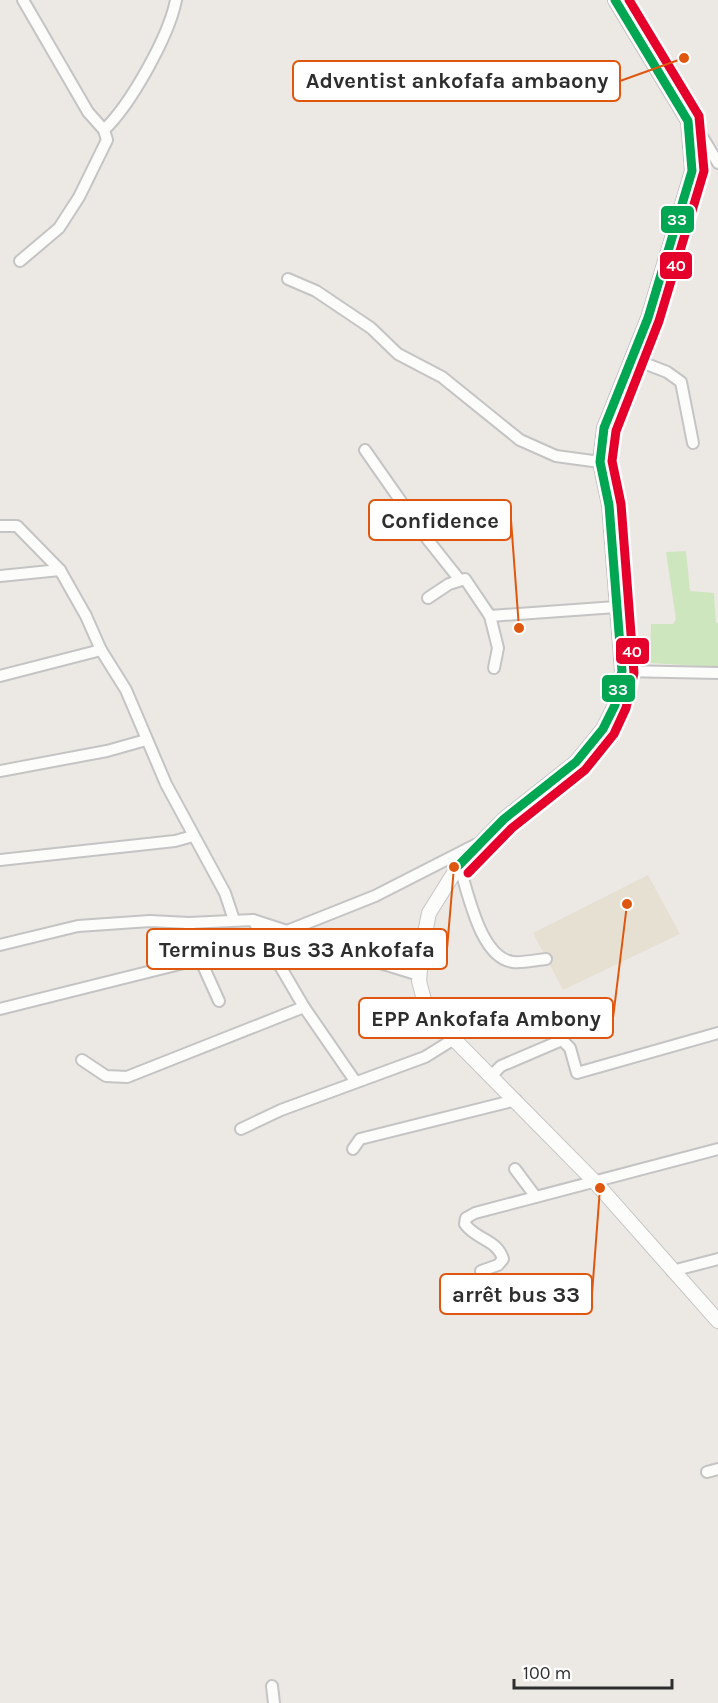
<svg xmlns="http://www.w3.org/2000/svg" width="718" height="1703" viewBox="0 0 718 1703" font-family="Karla,sans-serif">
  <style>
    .education { fill: #e6e0d3 }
    .green { fill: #cee6be }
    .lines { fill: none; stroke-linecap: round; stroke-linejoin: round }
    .street-casing { stroke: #c5c4c5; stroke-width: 14 }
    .secondary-casing { stroke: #c5c4c5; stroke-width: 16 }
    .street { stroke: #fcfcfb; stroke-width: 10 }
    .secondary { stroke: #fcfcfb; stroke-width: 14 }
    .bus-1-casing { stroke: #fff; stroke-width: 14 }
    .bus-2-casing { stroke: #fff; stroke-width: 14 }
    .bus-1 { stroke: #00a651; stroke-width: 9 }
    .bus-2 { stroke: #e4002b; stroke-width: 9 }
    .leader { fill: none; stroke: #df570e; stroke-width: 2 }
    .callout-dot { fill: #df570e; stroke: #fff; stroke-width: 2 }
    .callout { fill: #fff; stroke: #df570e; stroke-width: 2 }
    .callout-label { font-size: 22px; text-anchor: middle; font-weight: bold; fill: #2e2e2e }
    .line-badge { stroke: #fff; stroke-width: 2 }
    .badge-label { font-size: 16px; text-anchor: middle; font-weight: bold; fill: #fff }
  </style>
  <rect width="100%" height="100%" fill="#ece8e4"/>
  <path class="education" d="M648,875L680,934L563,990L533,933Z"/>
  <path class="green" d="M686,551L690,591L714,593L716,623H718V667L650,663L651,624H673L676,619L666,552Z"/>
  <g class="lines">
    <g class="street-casing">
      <g id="street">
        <path d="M691,129L703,138L718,163"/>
        <path d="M104,130C131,104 169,36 176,0"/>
        <path d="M20,261L59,228L79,197L107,140L104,130L88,112L23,0"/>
        <path d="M288,279L316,291L371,328L398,354L442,377L520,440L556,456L600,462"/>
        <path d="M631,358L667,372L681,382L693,443"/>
        <path d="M365,450L428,540L459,579"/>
        <path d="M0,526H17L60,570L86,616L101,650L126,690L166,784L225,893L234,920"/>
        <path d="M0,576L60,570"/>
        <path d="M428,598L449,584L465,579L490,616L616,607"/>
        <path d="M490,616L498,648L494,668"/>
        <path d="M622,671L718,673"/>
        <path d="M0,676L101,650"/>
        <path d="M0,771L107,751L146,740"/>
        <path d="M0,860L175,841L193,836"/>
        <path d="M459,865C468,892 480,958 513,962C523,963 536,960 546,959"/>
        <path d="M253,920L304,1007L355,1081"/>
        <path d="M189,923L192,961L200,959L219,1001"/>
        <path d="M287,931L309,941L419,975"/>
        <path d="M0,945L78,926L150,921L189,923L253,920L287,931L375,896L475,845"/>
        <path d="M0,1009L192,961"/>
        <path d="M82,1060L106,1076L127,1077L304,1007"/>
        <path d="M491,1076L501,1066L562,1040L570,1048L577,1073L718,1033"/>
        <path d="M241,1129L281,1110L425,1057L454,1039"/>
        <path d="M353,1149L360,1139L516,1100"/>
        <path d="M515,1169L536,1197"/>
        <path d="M481,1271L498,1265L503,1259C497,1239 476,1240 465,1224L466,1218L475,1213L718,1149"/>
        <path d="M672,1271L718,1259"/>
        <path d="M707,1472L718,1469"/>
        <path d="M272,1686L274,1703"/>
      </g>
    </g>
    <g class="secondary-casing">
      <path id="secondary" d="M615,0L688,121L692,171L648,318L604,428L600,462L609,505L622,671L615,705L603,729L576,762L504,819L459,865L429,913L422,948L419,981L424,1000L443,1028L595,1182L718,1321"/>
    </g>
    <use href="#street" class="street"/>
    <use href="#secondary" class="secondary"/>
    <g class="bus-1-casing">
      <path id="bus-1" d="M459,865L504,819L576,762L603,729L615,705L622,671L609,505L600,462L604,428L648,318L692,171L688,121L615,0"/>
    </g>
    <g class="bus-2-casing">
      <path id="bus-2" d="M468,873L512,828L585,770L614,734L626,708L634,673L621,504L612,461L616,431L659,321L704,171L699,116L629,0"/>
    </g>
    <use href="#bus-1" class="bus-1"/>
    <use href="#bus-2" class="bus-2"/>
  </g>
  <path class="leader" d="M684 58L620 81M519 628L511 520M454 867L447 949M627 904L613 1018M600 1188L592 1294"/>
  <g class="callout-dot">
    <circle cx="684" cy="58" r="6"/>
    <circle cx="519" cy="628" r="6"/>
    <circle cx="454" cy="867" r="6"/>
    <circle cx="627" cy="904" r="6"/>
    <circle cx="600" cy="1188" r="6"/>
  </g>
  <g class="callout">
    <rect x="293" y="61" width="327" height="40" rx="6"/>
    <rect x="369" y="500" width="142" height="40" rx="6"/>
    <rect x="147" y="929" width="300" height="40" rx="6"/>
    <rect x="359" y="998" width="254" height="40" rx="6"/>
    <rect x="440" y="1274" width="152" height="40" rx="6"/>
  </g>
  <g class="callout-label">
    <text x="457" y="88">Adventist ankofafa ambaony</text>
    <text x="440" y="528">Confidence</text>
    <text x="297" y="957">Terminus Bus 33 Ankofafa</text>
    <text x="486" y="1026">EPP Ankofafa Ambony</text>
    <text x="516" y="1302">arrêt bus 33</text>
  </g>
  <g class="line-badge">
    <rect x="660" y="205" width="35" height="29" rx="6" fill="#00a651"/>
    <rect x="659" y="251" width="34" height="29" rx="6" fill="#e4002b"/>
    <rect x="615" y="637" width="35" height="28" rx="6" fill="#e4002b"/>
    <rect x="601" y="674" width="35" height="29" rx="6" fill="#00a651"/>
  </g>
  <g class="badge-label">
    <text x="677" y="225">33</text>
    <text x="676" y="271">40</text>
    <text x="632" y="657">40</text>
    <text x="618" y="695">33</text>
  </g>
  <path d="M514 1679v9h158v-9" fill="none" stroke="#2e2e2e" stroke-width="3"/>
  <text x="523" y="1679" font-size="18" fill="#2e2e2e" stroke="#ffffff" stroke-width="4.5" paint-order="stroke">100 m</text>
</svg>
